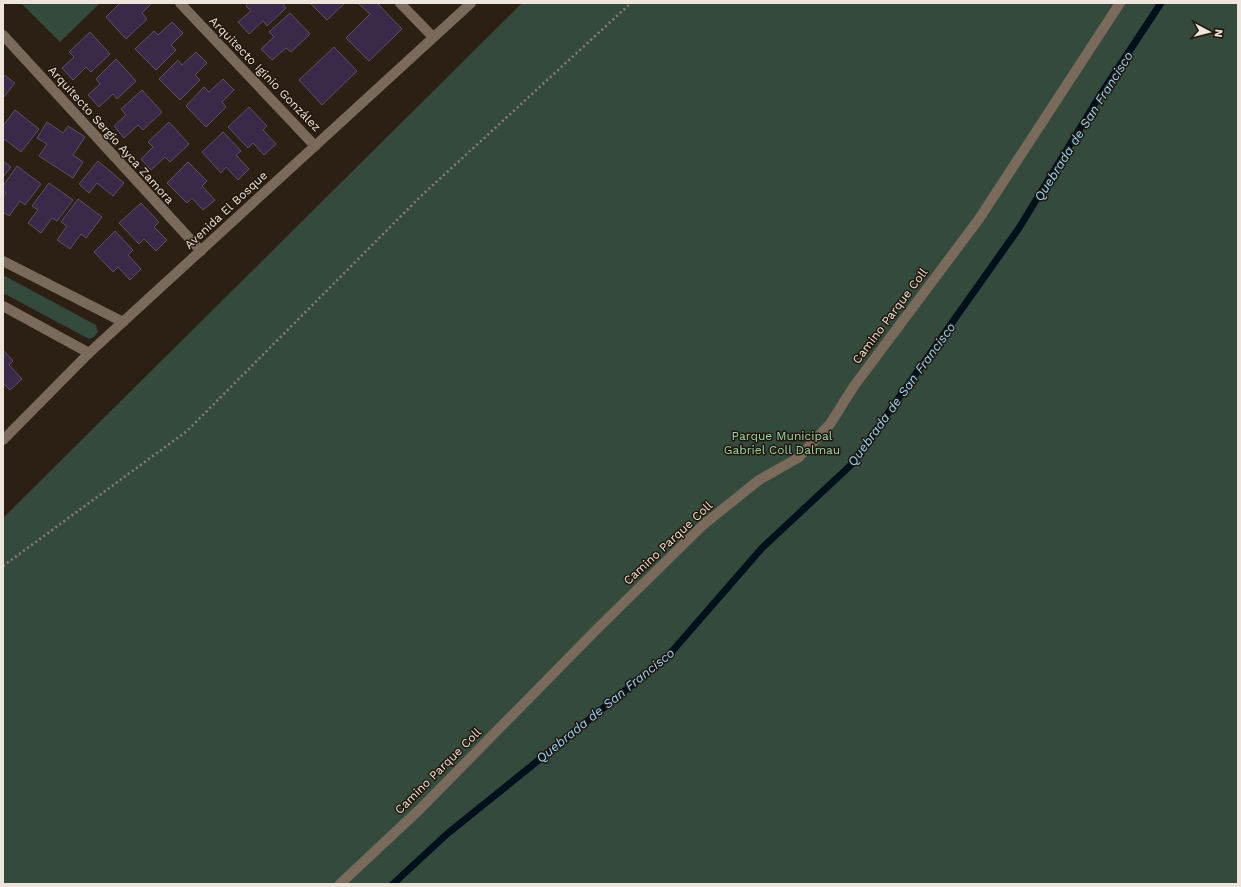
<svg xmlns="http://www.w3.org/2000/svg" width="1241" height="887" viewBox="0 0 1241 887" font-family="'Work Sans',sans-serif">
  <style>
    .green { fill: #344a3c }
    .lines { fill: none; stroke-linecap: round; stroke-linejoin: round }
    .stream { stroke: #00101b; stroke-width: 7 }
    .building { fill: #3b294a; stroke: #5b5363 }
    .path { stroke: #8a7e74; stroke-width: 2.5; stroke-dasharray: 2 3; stroke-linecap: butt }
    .lane { stroke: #7a6a5c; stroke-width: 10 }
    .street { stroke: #7a6a5c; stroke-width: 10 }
    .labels { text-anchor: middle; stroke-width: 3; stroke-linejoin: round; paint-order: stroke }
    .street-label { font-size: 12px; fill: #eee5dd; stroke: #22160a }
    .park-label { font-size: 12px; fill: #96d8ac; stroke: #22160a }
    .water-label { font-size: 13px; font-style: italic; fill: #8fd5ff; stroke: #22160a }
  </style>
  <rect width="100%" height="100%" fill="#2c1f13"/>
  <g class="green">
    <path d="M21,3H100L60,42Z"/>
    <path d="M522,3H1238V884H3V518Z"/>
    <path d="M3,275L96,325L98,332L94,337L89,339L3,293Z"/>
  </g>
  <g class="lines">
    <path class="stream" d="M393,884L447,834L668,656L762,548L852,464L1019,228L1099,97L1161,3"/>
  </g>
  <g class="building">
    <path d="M120,3H152L142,13L147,19L126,39L106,17Z"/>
    <path d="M248,3H282L286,8L267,26L263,21L249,34L238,22L251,11L246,6Z"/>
    <path d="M310,3H345L327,20Z"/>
    <path d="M358,3H377L402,29L369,61L346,38L370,14Z"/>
    <path d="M290,13L310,34L291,52L286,48L272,60L261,49L274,37L269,32Z"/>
    <path d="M172,22L183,33L171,45L176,50L156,70L135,49L154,31L158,35Z"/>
    <path d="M90,32L110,54L91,72L86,67L73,80L62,68L74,57L69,52Z"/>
    <path d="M334,47L357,71L322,105L299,80Z"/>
    <path d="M196,52L207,63L195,75L200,80L180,100L159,79L178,60L182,65Z"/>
    <path d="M116,59L136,81L117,99L113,94L99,107L88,95L100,84L96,79Z"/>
    <path d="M3,74L15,83L3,98Z"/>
    <path d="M223,79L234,90L222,102L226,107L206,127L186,106L204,87L209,92Z"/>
    <path d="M142,90L162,112L143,130L138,125L124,138L114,126L126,115L121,109Z"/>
    <path d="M249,107L267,126L263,130L276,144L264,155L253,143L248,148L228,127Z"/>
    <path d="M15,110L39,129L21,152L3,138V126Z"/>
    <path d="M47,122L63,133L68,126L85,137L73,155L83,162L73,178L39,156L47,144L37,138Z"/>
    <path d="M169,122L189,144L170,162L165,157L151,170L141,159L153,147L148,142Z"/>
    <path d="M223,132L241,151L236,155L249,169L238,180L226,167L221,173L202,152Z"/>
    <path d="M3,161L11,167L3,177Z"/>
    <path d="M98,161L124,183L113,196L97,183L89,193L79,184Z"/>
    <path d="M188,162L207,181L202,186L215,200L203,210L192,198L187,203L167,183Z"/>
    <path d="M17,166L41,184L25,205L20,201L9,216L3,212V197L6,193L3,191V186Z"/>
    <path d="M49,183L73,200L57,221L52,218L41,233L28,223L38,210L32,206Z"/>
    <path d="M78,199L102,217L86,238L81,234L70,249L57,240L67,226L61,222Z"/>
    <path d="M141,203L159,222L154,227L167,240L156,251L144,239L139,244L119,223Z"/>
    <path d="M115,231L133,250L128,255L141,269L130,280L118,267L113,272L94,252Z"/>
    <path d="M3,350L13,361L9,365L22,379L10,390L3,383Z"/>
  </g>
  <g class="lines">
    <path class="path" d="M3,566L187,431L420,197L631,3"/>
    <path class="lane" d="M340,884L420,809L597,629L703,525L759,480L798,458L830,424L854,386L979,219L1120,3"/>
    <g class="street">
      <path d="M180,3L315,146"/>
      <path d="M400,3L433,37"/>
      <path d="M3,35L201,251"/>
      <path d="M3,261L123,322"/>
      <path d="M3,306L89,353"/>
      <path d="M3,440L89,353L471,3"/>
    </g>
  </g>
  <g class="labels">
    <g class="street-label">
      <text transform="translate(265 74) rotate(46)" y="4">Arquitecto Iginio González</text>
      <text transform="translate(111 135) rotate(48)" y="4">Arquitecto Sergio Ayca Zamora</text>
      <text transform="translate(226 210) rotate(-43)" y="4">Avenida El Bosque</text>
      <text transform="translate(890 316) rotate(-53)" y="4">Camino Parque Coll</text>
      <text transform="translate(668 543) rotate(-43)" y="4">Camino Parque Coll</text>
      <text transform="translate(438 771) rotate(-45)" y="4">Camino Parque Coll</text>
    </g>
    <g class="park-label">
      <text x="782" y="440">Parque Municipal<tspan x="782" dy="14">Gabriel Coll Dalmau</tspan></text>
    </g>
    <g class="water-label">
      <text transform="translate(1083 126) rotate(-58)" y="5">Quebrada de San Francisco</text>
      <text transform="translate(901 394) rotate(-54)" y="5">Quebrada de San Francisco</text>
      <text transform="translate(605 705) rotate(-39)" y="5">Quebrada de San Francisco</text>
    </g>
  </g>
  <rect width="1241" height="887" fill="none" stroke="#eee5dd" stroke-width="8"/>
  <g transform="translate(1209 32) rotate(97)" stroke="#22160a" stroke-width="3" paint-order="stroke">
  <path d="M0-3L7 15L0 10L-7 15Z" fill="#eee5dd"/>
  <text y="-6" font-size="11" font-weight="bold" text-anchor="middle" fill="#eee5dd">N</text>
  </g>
</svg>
